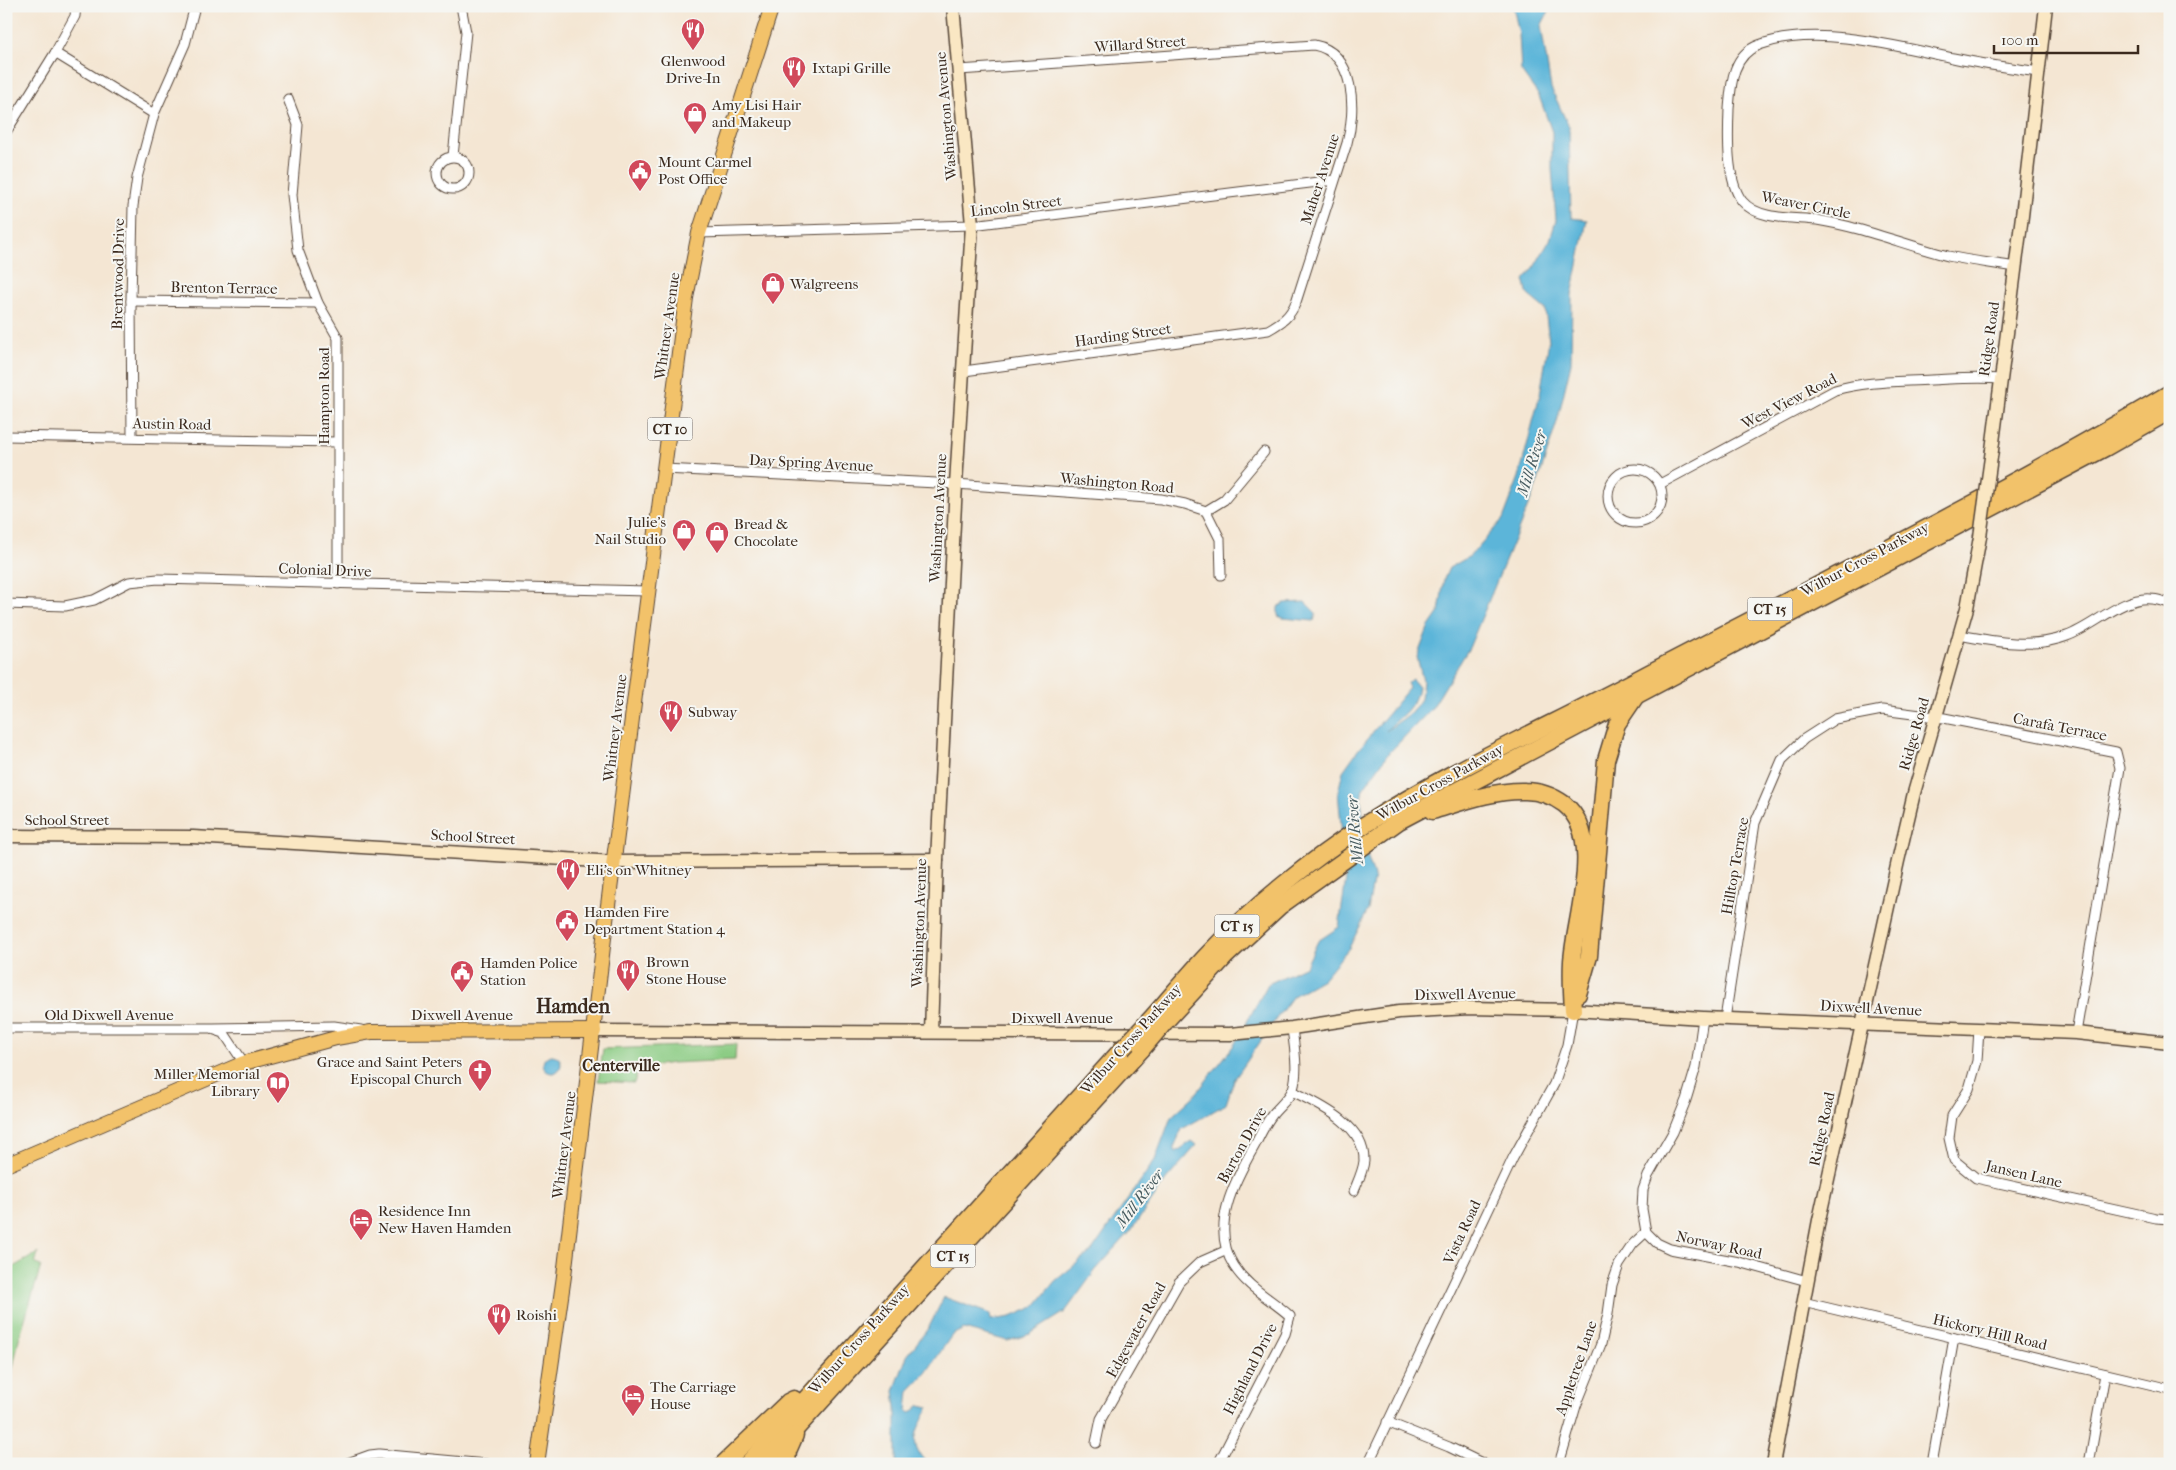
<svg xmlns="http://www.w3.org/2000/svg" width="2176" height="1470" viewBox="0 0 2176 1470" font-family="'IM FELL French Canon',serif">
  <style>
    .green { fill: #8ccc84; stroke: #647b51 }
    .water { fill: #5cb5d9; stroke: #4c707c }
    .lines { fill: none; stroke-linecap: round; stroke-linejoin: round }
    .street-casing { stroke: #574639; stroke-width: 11 }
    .secondary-casing { stroke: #574639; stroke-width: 15 }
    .primary-casing { stroke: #574639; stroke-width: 16 }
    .highway-casing { stroke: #574639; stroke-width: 19 }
    .street { stroke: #fff; stroke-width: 9 }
    .secondary { stroke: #fae7c3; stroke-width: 12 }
    .primary { stroke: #f2c26a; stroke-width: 14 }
    .highway { stroke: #f2c26a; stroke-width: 16 }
    .secondary-bridge-casing { stroke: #574639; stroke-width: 15; stroke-linecap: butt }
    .highway-bridge-casing { stroke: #574639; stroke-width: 19; stroke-linecap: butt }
    .secondary-bridge { stroke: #fae7c3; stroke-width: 12 }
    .highway-bridge { stroke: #f2c26a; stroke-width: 16 }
    .labels { text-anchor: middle; stroke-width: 4; stroke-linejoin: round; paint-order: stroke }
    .shield { fill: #f6f6f2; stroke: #73675e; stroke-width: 1 }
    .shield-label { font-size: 14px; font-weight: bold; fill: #3b2a1e }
    .street-label { font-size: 15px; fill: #3b2a1e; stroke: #f6f6f2 }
    .poi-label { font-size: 15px; fill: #3b2a1e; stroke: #f6f6f2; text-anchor: start }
    .water-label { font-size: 16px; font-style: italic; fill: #475b5f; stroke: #f6f6f2 }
    .neighbourhood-label { font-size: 16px; font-weight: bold; fill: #3b2a1e; stroke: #f6f6f2 }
    .district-label { font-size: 20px; font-weight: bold; fill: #3b2a1e; stroke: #f6f6f2 }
  </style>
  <rect width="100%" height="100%" fill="#f6f6f2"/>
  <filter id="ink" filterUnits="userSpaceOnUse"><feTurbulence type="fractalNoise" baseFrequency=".02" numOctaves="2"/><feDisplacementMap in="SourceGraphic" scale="10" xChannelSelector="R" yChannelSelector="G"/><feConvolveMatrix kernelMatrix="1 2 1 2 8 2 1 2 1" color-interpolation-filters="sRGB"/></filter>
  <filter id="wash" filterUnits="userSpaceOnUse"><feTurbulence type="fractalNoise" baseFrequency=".0096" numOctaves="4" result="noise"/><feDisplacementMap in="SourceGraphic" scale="20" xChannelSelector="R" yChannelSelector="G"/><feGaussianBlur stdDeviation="1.12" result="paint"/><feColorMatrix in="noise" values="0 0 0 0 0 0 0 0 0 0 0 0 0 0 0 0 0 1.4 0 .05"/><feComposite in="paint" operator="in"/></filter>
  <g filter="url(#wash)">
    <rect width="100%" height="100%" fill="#f4e6d3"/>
    <g class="green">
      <path d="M736,1044L735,1060L673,1063L639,1068L634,1083L598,1081L603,1049Z"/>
      <path d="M38,1253L35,1264L41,1266L19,1339L11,1377L6,1382V1271Z"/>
    </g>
    <g class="water">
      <path d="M1513,6H1550V9L1541,26L1551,88L1569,127L1571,218L1587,220L1572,295L1571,363L1557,422L1536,487L1469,648L1432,708L1388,754L1363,789L1361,799L1368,858L1374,876L1368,910L1349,948L1323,979L1293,996L1276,1019L1234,1080L1226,1104L1182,1129L1174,1147L1176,1152L1192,1141L1197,1145L1166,1180L1130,1232L1095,1271L1065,1312L1030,1334L1008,1341L964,1329L952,1335L926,1373L909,1391L907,1411L911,1413L920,1405L929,1407C921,1423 908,1440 921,1456C924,1460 925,1462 931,1464H896V1407L894,1391L907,1356L929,1327L944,1297L990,1314L991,1320L1011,1317L1034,1307L1055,1281L1092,1251L1155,1160L1171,1117L1195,1095L1234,1045L1268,984L1306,966L1318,941L1339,927L1346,879L1338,792L1343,771L1358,750L1409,688L1407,683L1412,679L1418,686C1415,709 1401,715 1386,731L1411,713L1421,699L1423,681L1417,657L1428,628L1439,612L1444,579L1449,568L1470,556L1503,519L1519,477L1540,394L1549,341L1545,309L1528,295L1524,280L1533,269L1550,240L1556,220L1552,169V132L1539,96L1521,71L1519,34Z"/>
      <path d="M1305,602L1316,613L1314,621L1283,618L1278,616V607L1285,603Z"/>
      <circle cx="552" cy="1064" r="9"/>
    </g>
  </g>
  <g filter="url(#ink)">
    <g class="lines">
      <g class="street-casing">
        <g id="street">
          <path d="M55,53L154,114"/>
          <path d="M959,70L1314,45C1356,53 1356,111 1347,143L1296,302C1290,317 1282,322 1268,330L964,371"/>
          <path d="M288,99L298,125L292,195L298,250L318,303L338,338V584"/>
          <path d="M6,132L55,53L75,16L76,6"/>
          <path d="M453,156L466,32L461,6"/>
          <circle cx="453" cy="173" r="16"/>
          <path d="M699,233L972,225L1334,180"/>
          <path d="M2016,267C1993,263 1970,261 1948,256C1905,245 1862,227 1817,220C1794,217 1759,221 1742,201C1726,180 1728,134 1729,109C1731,84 1732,55 1759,45C1815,24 1897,46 1953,58C1982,64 2010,68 2039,72"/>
          <path d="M131,301L318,303"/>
          <path d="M6,436L337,442"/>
          <path d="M132,437L131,301L133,206L137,178L154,114L185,44L195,6"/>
          <circle cx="1635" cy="496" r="27"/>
          <path d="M665,469L956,484L1161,499L1185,504L1206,511L1220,539L1221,575"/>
          <path d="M1660,484L1835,390C1866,381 1899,382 1931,380C1954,379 1977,377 2000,379"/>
          <path d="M1206,511L1224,500L1264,452"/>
          <path d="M6,604L65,606L94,600L129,582L158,579L648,591"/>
          <path d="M1960,635C1995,642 2033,649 2067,636C2093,627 2123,596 2151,599C2157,599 2164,602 2170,603"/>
          <path d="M1703,1018L1696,1067L1686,1100L1673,1132L1648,1176L1643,1190L1642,1209L1646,1232L1657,1243L1670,1249L1739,1262L1807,1281"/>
          <path d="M1725,1019L1755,823L1782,760L1804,739L1835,719L1882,710L1944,718L2116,752L2120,768L2076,1033"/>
          <path d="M6,1028H213L334,1026L361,1030"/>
          <path d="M1979,1029L1977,1061L1969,1089L1952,1116L1949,1138L1954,1160L1976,1178L2156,1218L2170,1219"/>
          <path d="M215,1030L224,1033L244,1063"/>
          <path d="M1292,1091C1320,1105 1365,1125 1364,1161C1363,1171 1358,1181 1354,1191"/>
          <path d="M1803,1302L2170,1389"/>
          <path d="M1387,1422L1449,1447L1484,1464"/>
          <path d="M1096,1443L1101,1419L1179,1282L1200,1262L1225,1251"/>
          <path d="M345,1464L370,1455L379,1454L486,1464"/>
          <path d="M1218,1464L1285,1334L1290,1316C1271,1299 1248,1288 1234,1266C1209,1227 1235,1180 1255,1145C1260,1135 1265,1124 1272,1115C1278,1107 1290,1098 1293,1089C1299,1070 1294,1047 1292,1028"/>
          <path d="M1368,1464L1513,1158L1554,1084L1567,1045L1573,1010"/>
          <path d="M1559,1464L1576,1406L1601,1344L1608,1314L1612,1285L1619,1265L1633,1244L1646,1232"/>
          <path d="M1932,1464L1954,1338"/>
          <path d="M2089,1464L2105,1374"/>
        </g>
      </g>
      <g class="secondary-casing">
        <g id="secondary">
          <path d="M1992,450L2022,216L2046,6"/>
          <path d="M6,836L193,837L615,862L937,860"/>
          <path d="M594,1031L1230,1034L1292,1028L1399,1012L1469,1008L1573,1010L1703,1018L2076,1033L2170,1043"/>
          <path d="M931,1032L937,860L956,484L972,225L953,6"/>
          <path d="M1773,1464L1819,1220L1898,861L1914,793L1967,608L1980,537"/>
        </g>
      </g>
      <g class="primary-casing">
        <g id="primary">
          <path d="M6,1165L244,1063L336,1038L371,1032L594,1031"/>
          <path d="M537,1464L564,1276L606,921L686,298L699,233L772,6"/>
        </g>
      </g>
      <g class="highway-casing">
        <g id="highway">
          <path d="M1432,811C1462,802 1494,790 1525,791C1540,791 1553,796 1564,804C1605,836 1575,917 1572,961C1571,977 1572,994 1573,1010"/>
          <path d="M1578,994L1589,956L1606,760L1617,724L1636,696"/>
          <path d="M1165,1022L1225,957L1280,906L1399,821L2105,448L2170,411"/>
          <path d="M1147,1023C1167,1001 1186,977 1207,955C1252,907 1311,860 1366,824C1455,767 1552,725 1645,675C1821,583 1999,494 2170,393"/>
          <path d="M723,1464L788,1402L794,1399"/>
          <path d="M747,1464L1122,1049"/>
          <path d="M764,1464L1142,1049"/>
          <path d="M787,1464L788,1451L795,1435"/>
        </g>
      </g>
      <use href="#street" class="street"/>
      <use href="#secondary" class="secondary"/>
      <use href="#primary" class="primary"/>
      <use href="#highway" class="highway"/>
      <g class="secondary-bridge-casing">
        <path id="secondary-bridge" d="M1980,537L1992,450"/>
      </g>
      <g class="highway-bridge-casing">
        <g id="highway-bridge">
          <path d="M1122,1049L1147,1023"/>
          <path d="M1142,1049L1165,1022"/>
        </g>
      </g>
      <use href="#secondary-bridge" class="secondary-bridge"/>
      <use href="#highway-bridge" class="highway-bridge"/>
    </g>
  </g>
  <defs>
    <g id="restaurant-pin" transform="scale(1.25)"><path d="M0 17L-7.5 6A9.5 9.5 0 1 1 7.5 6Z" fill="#d1495b" stroke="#f6f6f2"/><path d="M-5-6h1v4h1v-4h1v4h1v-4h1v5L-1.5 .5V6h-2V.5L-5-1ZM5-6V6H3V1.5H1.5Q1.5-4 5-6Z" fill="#fff"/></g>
    <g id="shop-pin" transform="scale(1.25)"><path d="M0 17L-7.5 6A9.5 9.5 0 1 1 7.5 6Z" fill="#d1495b" stroke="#f6f6f2"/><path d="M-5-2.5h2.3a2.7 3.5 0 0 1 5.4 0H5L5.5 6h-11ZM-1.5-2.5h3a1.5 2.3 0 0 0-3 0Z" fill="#fff"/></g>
    <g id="civic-pin" transform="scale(1.25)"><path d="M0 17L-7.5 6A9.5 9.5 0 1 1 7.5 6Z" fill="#d1495b" stroke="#f6f6f2"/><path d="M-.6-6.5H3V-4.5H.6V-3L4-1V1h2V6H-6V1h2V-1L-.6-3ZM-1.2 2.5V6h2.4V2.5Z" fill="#fff"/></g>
    <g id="church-pin" transform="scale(1.25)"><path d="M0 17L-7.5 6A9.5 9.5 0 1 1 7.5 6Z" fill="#d1495b" stroke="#f6f6f2"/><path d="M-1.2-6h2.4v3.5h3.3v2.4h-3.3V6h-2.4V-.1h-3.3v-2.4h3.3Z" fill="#fff"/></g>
    <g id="library-pin" transform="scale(1.25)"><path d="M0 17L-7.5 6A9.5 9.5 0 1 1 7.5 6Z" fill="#d1495b" stroke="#f6f6f2"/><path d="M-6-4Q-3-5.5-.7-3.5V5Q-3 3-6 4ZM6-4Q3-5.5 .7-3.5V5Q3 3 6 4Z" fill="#fff"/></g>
    <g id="hotel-pin" transform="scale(1.25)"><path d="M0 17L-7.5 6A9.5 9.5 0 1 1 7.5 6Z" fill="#d1495b" stroke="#f6f6f2"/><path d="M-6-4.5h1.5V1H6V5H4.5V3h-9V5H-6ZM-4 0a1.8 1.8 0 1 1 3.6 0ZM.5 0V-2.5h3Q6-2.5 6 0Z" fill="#fff"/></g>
  </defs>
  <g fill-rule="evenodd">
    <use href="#restaurant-pin" x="693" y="30"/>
    <use href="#restaurant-pin" x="794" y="68"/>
    <use href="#shop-pin" x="695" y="114"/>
    <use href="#civic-pin" x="640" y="171"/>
    <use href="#shop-pin" x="773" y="284"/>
    <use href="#shop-pin" x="684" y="531"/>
    <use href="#shop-pin" x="717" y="533"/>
    <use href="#restaurant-pin" x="671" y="712"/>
    <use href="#restaurant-pin" x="568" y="870"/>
    <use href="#civic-pin" x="567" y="921"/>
    <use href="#restaurant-pin" x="628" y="971"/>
    <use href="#civic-pin" x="462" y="972"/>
    <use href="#church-pin" x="480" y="1071"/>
    <use href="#library-pin" x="278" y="1083"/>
    <use href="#hotel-pin" x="361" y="1220"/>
    <use href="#restaurant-pin" x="499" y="1315"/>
    <use href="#hotel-pin" x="633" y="1396"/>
  </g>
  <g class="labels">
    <g class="shield">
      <rect x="647.5" y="417.5" width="45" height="23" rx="4"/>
      <rect x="1747.5" y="597.5" width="45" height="23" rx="4"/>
      <rect x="1214.5" y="914.5" width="45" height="23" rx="4"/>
      <rect x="930.5" y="1244.5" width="45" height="23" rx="4"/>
    </g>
    <g class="shield-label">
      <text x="670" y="434">CT 10</text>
      <text x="1770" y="614">CT 15</text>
      <text x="1237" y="931">CT 15</text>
      <text x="953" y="1261">CT 15</text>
    </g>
    <g class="street-label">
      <text transform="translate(1140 44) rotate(-4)" y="5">Willard Street</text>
      <text transform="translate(946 116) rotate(-95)" y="5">Washington Avenue</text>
      <text transform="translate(1320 179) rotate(-72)" y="5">Maher Avenue</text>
      <text transform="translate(1806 205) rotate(11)" y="5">Weaver Circle</text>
      <text transform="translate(1016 206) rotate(-7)" y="5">Lincoln Street</text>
      <text transform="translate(118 274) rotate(-89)" y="5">Brentwood Drive</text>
      <text transform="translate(224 288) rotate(1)" y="5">Brenton Terrace</text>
      <text transform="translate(667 326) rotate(-82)" y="5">Whitney Avenue</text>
      <text transform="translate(1123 335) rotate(-8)" y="5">Harding Street</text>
      <text transform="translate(1989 339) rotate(-82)" y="5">Ridge Road</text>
      <text transform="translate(324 396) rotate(-90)" y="5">Hampton Road</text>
      <text transform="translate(1789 401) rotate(-27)" y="5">West View Road</text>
      <text transform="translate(172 424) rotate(1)" y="5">Austin Road</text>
      <text transform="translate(811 463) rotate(3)" y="5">Day Spring Avenue</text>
      <text transform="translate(1117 483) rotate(5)" y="5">Washington Road</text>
      <text transform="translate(938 518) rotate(-87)" y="5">Washington Avenue</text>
      <text transform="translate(1865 559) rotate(-28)" y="5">Wilbur Cross Parkway</text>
      <text transform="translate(325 570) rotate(2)" y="5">Colonial Drive</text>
      <text transform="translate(2060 727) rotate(11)" y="5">Carafa Terrace</text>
      <text transform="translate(615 728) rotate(-83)" y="5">Whitney Avenue</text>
      <text transform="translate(1914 734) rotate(-74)" y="5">Ridge Road</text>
      <text transform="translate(1440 782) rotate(-29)" y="5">Wilbur Cross Parkway</text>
      <text x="67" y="825">School Street</text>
      <text transform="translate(473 837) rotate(3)" y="5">School Street</text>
      <text transform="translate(1735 866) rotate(-80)" y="5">Hilltop Terrace</text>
      <text transform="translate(919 923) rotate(-88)" y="5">Washington Avenue</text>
      <text transform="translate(1465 994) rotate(-1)" y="5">Dixwell Avenue</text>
      <text transform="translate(1871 1008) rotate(3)" y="5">Dixwell Avenue</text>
      <text x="109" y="1020">Old Dixwell Avenue</text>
      <text x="462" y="1020">Dixwell Avenue</text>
      <text x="1062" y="1023">Dixwell Avenue</text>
      <text transform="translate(1131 1039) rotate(-48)" y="5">Wilbur Cross Parkway</text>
      <text transform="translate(1822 1129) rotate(-78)" y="5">Ridge Road</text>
      <text transform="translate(564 1145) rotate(-83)" y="5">Whitney Avenue</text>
      <text transform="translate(1242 1145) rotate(-61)" y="5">Barton Drive</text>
      <text transform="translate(2024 1174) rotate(13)" y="5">Jansen Lane</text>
      <text transform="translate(1462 1232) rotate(-65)" y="5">Vista Road</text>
      <text transform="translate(1719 1245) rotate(12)" y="5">Norway Road</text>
      <text transform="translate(1136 1330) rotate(-61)" y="5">Edgewater Road</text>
      <text transform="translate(1990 1332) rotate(13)" y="5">Hickory Hill Road</text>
      <text transform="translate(859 1339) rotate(-48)" y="5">Wilbur Cross Parkway</text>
      <text transform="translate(1576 1368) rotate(-71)" y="5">Appletree Lane</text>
      <text transform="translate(1250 1369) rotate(-63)" y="5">Highland Drive</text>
    </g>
    <g class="poi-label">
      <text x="693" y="66" text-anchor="middle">Glenwood<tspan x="693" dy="17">Drive-In</tspan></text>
      <text x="812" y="73">Ixtapi Grille</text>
      <text x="712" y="110">Amy Lisi Hair<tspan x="712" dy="17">and Makeup</tspan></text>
      <text x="658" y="167">Mount Carmel<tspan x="658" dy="17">Post Office</tspan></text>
      <text x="790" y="289">Walgreens</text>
      <text x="666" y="527" text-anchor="end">Julie's<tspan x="666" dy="17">Nail Studio</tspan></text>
      <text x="734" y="529">Bread &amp;<tspan x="734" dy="17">Chocolate</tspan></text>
      <text x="688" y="717">Subway</text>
      <text x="586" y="875">Eli's on Whitney</text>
      <text x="584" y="917">Hamden Fire<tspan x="584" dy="17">Department Station 4</tspan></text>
      <text x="646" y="967">Brown<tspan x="646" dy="17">Stone House</tspan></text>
      <text x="480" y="968">Hamden Police<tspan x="480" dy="17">Station</tspan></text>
      <text x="462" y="1067" text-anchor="end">Grace and Saint Peters<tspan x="462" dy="17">Episcopal Church</tspan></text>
      <text x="260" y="1079" text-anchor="end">Miller Memorial<tspan x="260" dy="17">Library</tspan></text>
      <text x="378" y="1216">Residence Inn<tspan x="378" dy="17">New Haven Hamden</tspan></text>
      <text x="516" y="1320">Roishi</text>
      <text x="650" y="1392">The Carriage<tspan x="650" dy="17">House</tspan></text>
    </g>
    <g class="water-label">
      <text transform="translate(1531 463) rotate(-73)" y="6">Mill River</text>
      <text transform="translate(1354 830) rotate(-95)" y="6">Mill River</text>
      <text transform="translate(1139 1198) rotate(-53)" y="6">Mill River</text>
    </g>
    <g class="neighbourhood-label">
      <text x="621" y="1071">Centerville</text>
    </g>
    <g class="district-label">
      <text x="573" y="1013">Hamden</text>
    </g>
  </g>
  <rect width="2176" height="1470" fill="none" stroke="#f6f6f2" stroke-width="25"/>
  <path d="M1994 45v8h144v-8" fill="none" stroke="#3b2a1e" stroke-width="2.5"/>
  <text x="2001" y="45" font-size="15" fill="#3b2a1e" stroke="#f6f6f2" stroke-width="4" paint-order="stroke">100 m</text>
</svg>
